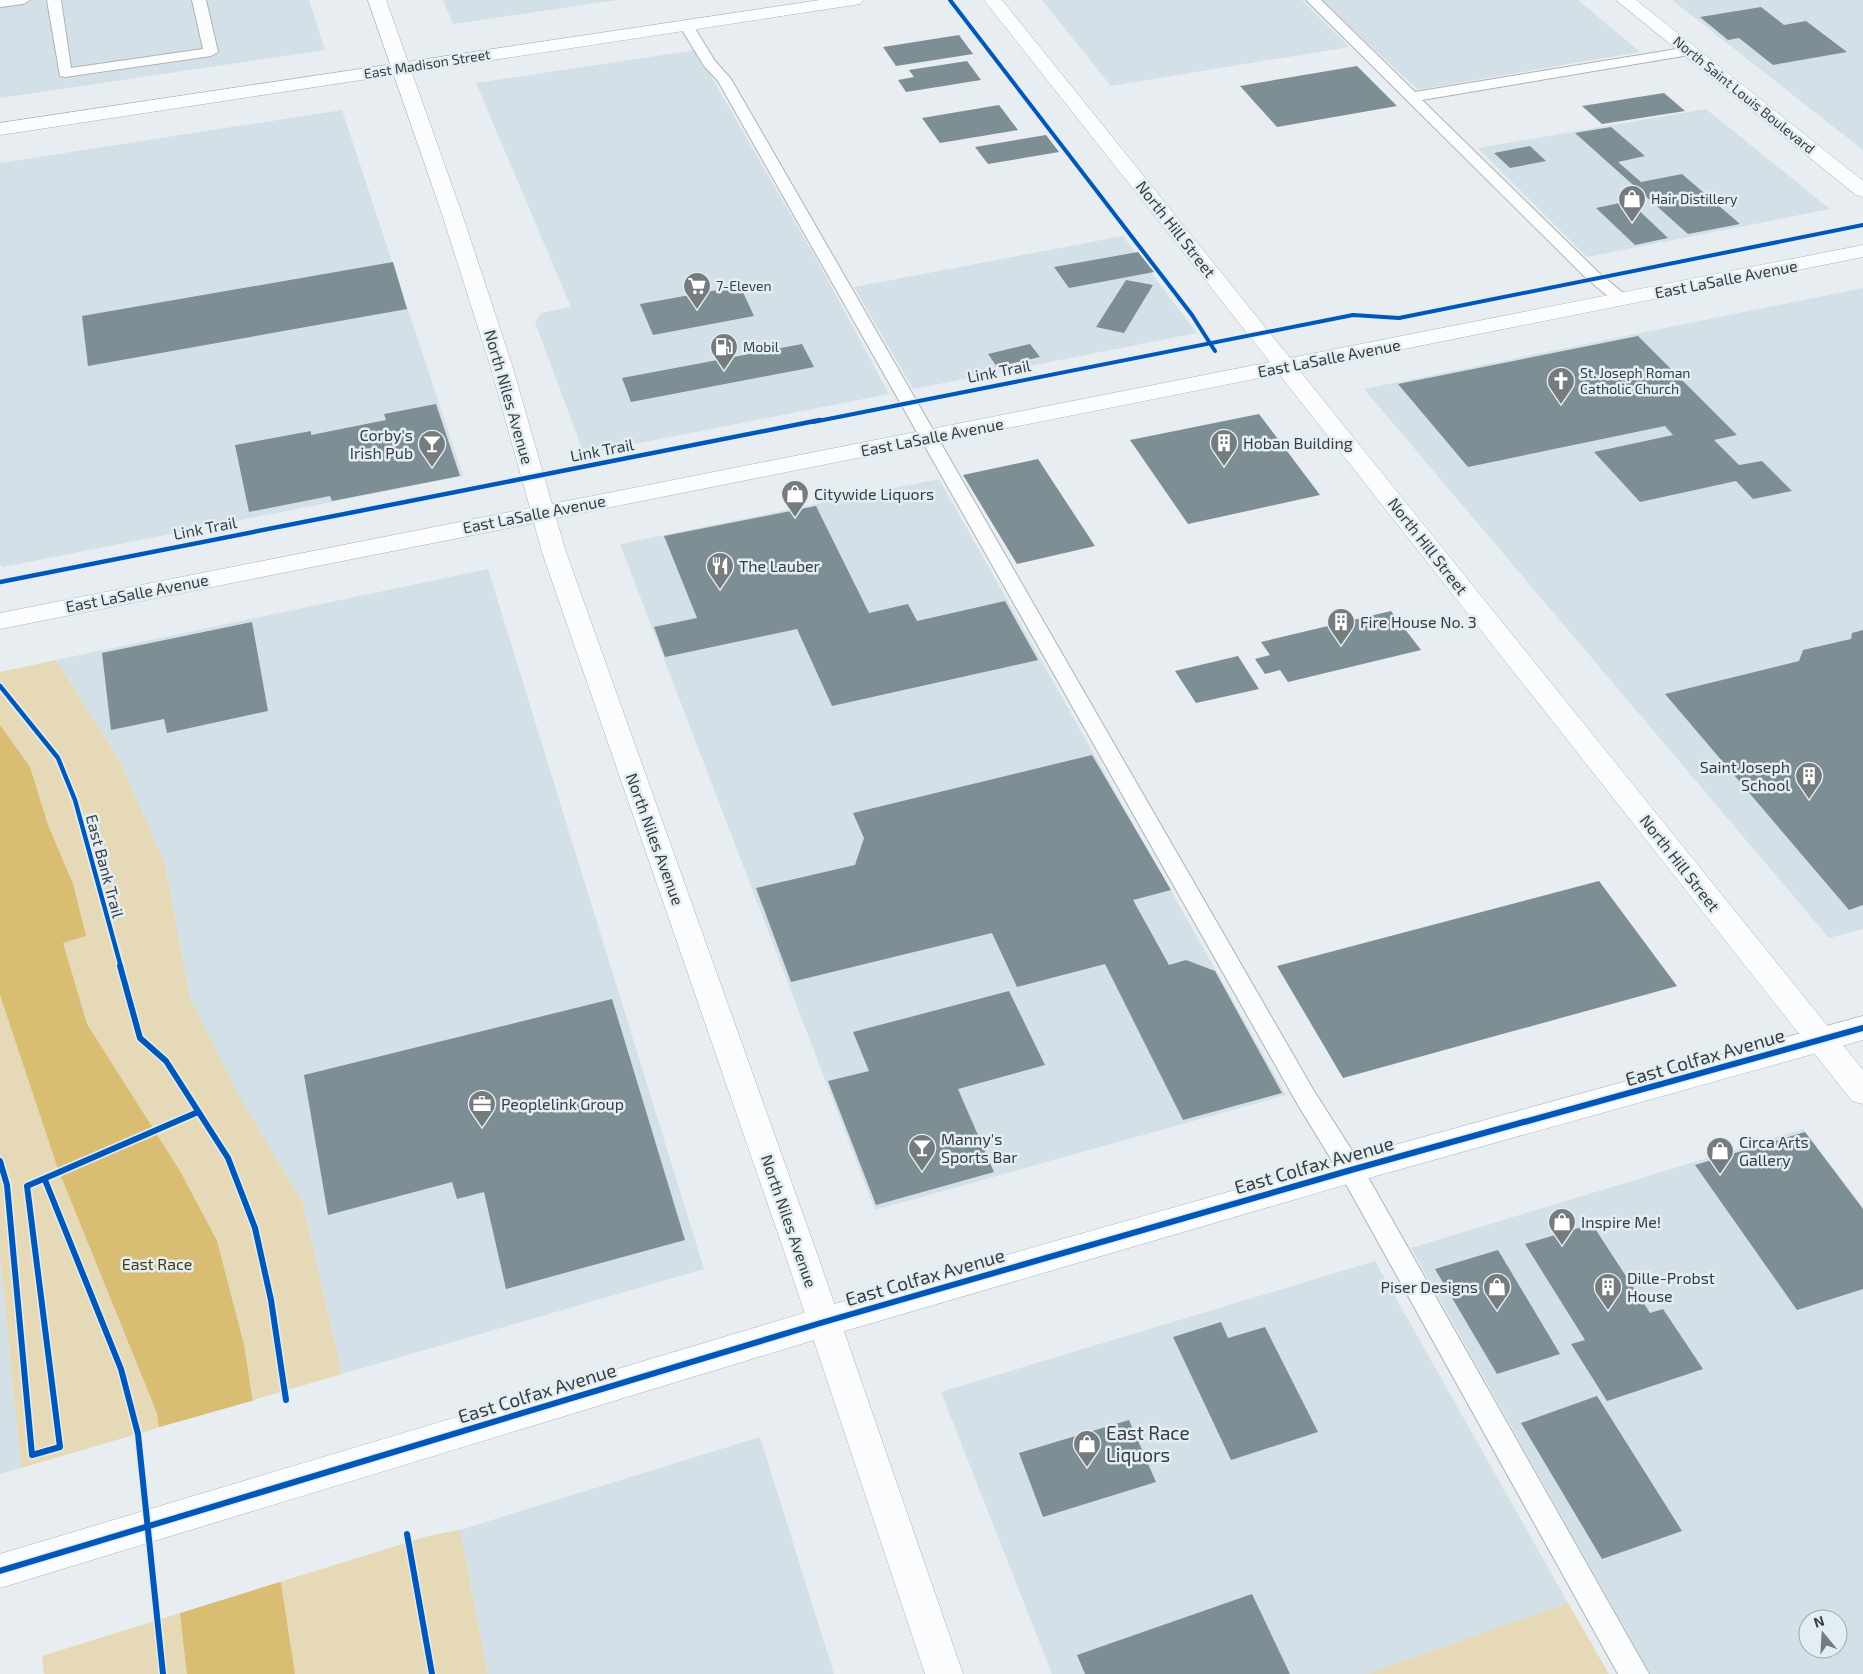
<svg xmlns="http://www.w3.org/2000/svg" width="1863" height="1674" font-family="'Exo 2',sans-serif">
<rect width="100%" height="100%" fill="#e7edf0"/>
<g fill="#d4e0e7" fill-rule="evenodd">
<path d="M 0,0 L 309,0 L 325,50 L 0,98 Z"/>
<path d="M 443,0 L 617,0 L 453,24 Z"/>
<path d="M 1042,0 L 1302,0 L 1349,47 L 1111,86 Z"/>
<path d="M 1321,0 L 1578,0 L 1640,52 L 1418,90 Z"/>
<path d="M 1672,0 L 1863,0 L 1863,150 Z"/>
<path d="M 696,50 L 818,262 L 889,394 L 584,454 L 535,322 L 541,313 L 571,307 L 476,83 Z"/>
<path d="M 1706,109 L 1830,209 L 1587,257 L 1478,148 Z"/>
<path d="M 342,110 L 463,476 L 3,567 L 0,564 L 0,163 Z"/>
<path d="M 1123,236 L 1197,333 L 913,389 L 854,287 Z"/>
<path d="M 1863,288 L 1863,929 L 1829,938 L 1364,389 Z"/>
<path d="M 939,479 L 1286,1095 L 875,1210 L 620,544 Z"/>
<path d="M 488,569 L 704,1269 L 342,1374 L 303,1203 L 241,1099 L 190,997 L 165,864 L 120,761 L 56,660 Z"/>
<path d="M 1803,1129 L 1863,1207 L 1863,1674 L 1650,1674 L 1411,1248 ZM 1808,1619 L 1838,1619 L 1838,1649 L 1808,1649 Z"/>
<path d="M 0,1257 L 21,1468 L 0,1474 Z"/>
<path d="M 1375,1261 L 1568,1603 L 1366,1674 L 1052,1674 L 941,1392 Z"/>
<path d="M 760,1437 L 834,1674 L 488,1674 L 460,1530 Z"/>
</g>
<g fill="#e6d9b7">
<path d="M 56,660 L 120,761 L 165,864 L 190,997 L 241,1099 L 303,1203 L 342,1374 L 21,1468 L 0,1257 L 0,672 Z"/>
<path d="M 460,1530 L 488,1674 L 44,1674 L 42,1656 L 428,1536 Z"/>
<path d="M 1568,1603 L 1609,1674 L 1366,1674 Z"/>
</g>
<path fill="#d8bd73" d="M 0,725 L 30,767 L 48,825 L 73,884 L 86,936 L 63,943 L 87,1024 L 180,1171 L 217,1241 L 244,1345 L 295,1674 L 187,1674 L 157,1413 L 58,1169 L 0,995 Z"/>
<path fill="#e7edf0" d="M 255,1400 L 283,1581 L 177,1614 L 156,1428 Z"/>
<g fill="#7e8e95">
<path d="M 1761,7 L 1784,25 L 1806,21 L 1847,52 L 1773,65 L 1739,38 L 1728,40 L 1700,17 Z"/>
<path d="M 959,35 L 973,54 L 896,66 L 883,47 Z"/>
<path d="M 967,61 L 981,80 L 906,92 L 898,80 L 914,77 L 909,70 Z"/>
<path d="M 1357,66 L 1397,106 L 1277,127 L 1240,86 Z"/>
<path d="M 1664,93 L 1685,111 L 1602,124 L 1582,106 Z"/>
<path d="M 999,105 L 1018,130 L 940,143 L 922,118 Z"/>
<path d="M 1611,127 L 1645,156 L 1618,162 L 1641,182 L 1682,174 L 1740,224 L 1688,234 L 1575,133 Z"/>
<path d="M 1046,135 L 1059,152 L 988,164 L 975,147 Z"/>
<path d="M 1530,146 L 1546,161 L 1510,168 L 1494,153 Z"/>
<path d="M 1629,201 L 1668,238 L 1635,245 L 1596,208 Z"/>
<path d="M 1138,252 L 1154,272 L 1069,288 L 1054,267 Z"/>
<path d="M 393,262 L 407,309 L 88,366 L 82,316 Z"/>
<path d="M 1126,280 L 1153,285 L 1124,333 L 1096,327 Z"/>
<path d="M 740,286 L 754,316 L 653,335 L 640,304 Z"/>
<path d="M 1638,336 L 1737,435 L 1714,440 L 1739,465 L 1762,461 L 1792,491 L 1753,499 L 1736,481 L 1640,502 L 1594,452 L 1673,435 L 1665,426 L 1468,467 L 1398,384 Z"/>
<path d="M 802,344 L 814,367 L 631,402 L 622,378 Z"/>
<path d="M 1030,344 L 1040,357 L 997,367 L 988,354 Z"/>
<path d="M 436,404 L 460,476 L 332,501 L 330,496 L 249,512 L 235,445 L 311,431 L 311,435 L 386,420 L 384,414 Z"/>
<path d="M 1259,414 L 1320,495 L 1188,524 L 1130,440 Z"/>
<path d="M 1038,459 L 1095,546 L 1017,564 L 963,475 Z"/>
<path d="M 816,506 L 869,613 L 908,604 L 917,621 L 1005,601 L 1038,660 L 832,706 L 797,629 L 665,657 L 654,627 L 697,618 L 664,536 Z"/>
<path d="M 1391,611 L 1421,650 L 1288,682 L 1280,670 L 1265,674 L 1255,659 L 1270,655 L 1261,642 Z"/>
<path d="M 252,622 L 268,711 L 167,733 L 164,719 L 111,730 L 102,653 Z"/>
<path d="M 1863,630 L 1863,905 L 1849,910 L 1665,694 L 1799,661 L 1803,650 L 1851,639 L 1852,633 Z"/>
<path d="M 1238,656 L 1259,689 L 1196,703 L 1175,671 Z"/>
<path d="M 1092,755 L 1171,890 L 1133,900 L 1169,965 L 1186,960 L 1215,971 L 1282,1093 L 1183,1120 L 1105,964 L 1017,987 L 992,933 L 791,982 L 756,888 L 855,865 L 864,838 L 853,813 Z"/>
<path d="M 1599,881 L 1677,986 L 1343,1078 L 1277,966 Z"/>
<path d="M 1009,991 L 1045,1065 L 958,1089 L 994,1172 L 876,1205 L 828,1081 L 869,1071 L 853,1032 Z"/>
<path d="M 612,999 L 685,1240 L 506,1289 L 484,1192 L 457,1199 L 452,1182 L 328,1215 L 304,1075 Z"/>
<path d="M 1805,1132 L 1863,1209 L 1863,1289 L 1797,1310 L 1695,1165 Z"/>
<path d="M 1592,1224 L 1650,1313 L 1663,1309 L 1703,1369 L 1607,1401 L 1571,1344 L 1585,1340 L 1525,1244 Z"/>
<path d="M 1498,1250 L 1560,1354 L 1497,1374 L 1435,1269 Z"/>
<path d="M 1221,1322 L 1228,1338 L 1265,1327 L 1318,1432 L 1231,1460 L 1173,1337 Z"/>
<path d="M 1597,1396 L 1682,1531 L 1602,1559 L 1521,1423 Z"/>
<path d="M 1129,1420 L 1156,1482 L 1043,1517 L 1019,1453 Z"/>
<path d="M 1252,1594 L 1290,1674 L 1085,1674 L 1077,1655 Z"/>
</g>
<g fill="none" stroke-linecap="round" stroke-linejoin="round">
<defs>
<g id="service">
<path d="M 0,0 L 30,0 L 23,4 L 0,7 Z"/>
<path d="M 47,0 L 61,0 L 71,68 L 203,49 L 192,0 L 206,0 L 218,52 L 211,56 L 65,77 L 60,76 Z"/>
<path d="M 1306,0 L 1321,0 L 1415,92 L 1689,47 L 1694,48 L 1696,51 L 1689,55 L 1422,100 L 1598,272 L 1628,297 L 1630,300 L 1628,303 L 1616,303 L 1586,278 Z"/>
<path d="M 686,21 L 691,22 L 715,61 L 731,79 L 1314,1091 L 1360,1163 L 1649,1674 L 1618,1674 L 1342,1177 L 1298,1105 L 718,81 L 704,66 L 679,25 Z"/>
</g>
<g id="minor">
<path d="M 820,0 L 863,0 L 860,4 L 854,5 L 0,135 L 0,123 Z"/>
<path d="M 1616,0 L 1636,0 L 1863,181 L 1863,197 L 1856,195 Z"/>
</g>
<path id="tertiary" d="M 368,0 L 386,0 L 462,214 L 512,365 L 552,504 L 1270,362 L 984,0 L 1002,0 L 1290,358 L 1863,245 L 1863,257 L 1299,370 L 1863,1070 L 1863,1104 L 1852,1101 L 1279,374 L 556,518 L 566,552 L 815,1248 L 963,1674 L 925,1674 L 783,1248 L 542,552 L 534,523 L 0,629 L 0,613 L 530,508 L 490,365 L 442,214 Z"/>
<path id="primary" d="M 1863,1016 L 1863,1040 L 1351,1183 L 824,1337 L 0,1588 L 0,1554 L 824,1307 L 1351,1157 Z"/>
</defs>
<use href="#service" stroke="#aeb3b5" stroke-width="2"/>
<use href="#minor" stroke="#aeb3b5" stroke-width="1"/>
<use href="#tertiary" stroke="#aeb3b5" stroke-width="1"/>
<use href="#primary" stroke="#aeb3b5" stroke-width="1"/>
<use href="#service" fill="#fbfcfd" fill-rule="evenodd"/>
<use href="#minor" fill="#fbfcfd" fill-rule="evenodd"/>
<use href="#tertiary" fill="#fbfcfd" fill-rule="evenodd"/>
<use href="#primary" fill="#fbfcfd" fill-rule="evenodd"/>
<defs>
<g id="cycleway-far2">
<path d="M 950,0 L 1192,315 L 1215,351"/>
<path d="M 813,422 L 1353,315 L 1399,318 L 1863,225"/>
</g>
<g id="cycleway-far1">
<path d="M 0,582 L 820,420"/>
<path d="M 0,686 L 58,758 L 75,800 L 121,967"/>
</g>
<g id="cycleway">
<path d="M 120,966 L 140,1038 L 166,1061 L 228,1158 L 255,1228 L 271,1300 L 286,1400"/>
<path d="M 0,1161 L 7,1185 L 32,1455 L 60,1447 L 27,1186 L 198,1112"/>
<path d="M 45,1180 L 121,1369 L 138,1434 L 163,1674"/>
<path d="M 407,1534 L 432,1674"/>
<path d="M 0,1571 L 824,1322 L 1351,1170 L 1863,1028"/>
</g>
</defs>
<use href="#cycleway-far2" stroke="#e3eef4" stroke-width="6"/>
<use href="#cycleway-far1" stroke="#e3eef4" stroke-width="8"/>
<use href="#cycleway" stroke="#e3eef4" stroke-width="9"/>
<use href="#cycleway-far2" stroke="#0057b8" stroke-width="4"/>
<use href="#cycleway-far1" stroke="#0057b8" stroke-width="4.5"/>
<use href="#cycleway" stroke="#0057b8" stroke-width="6"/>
</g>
<defs>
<symbol id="shop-pin" viewBox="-11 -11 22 30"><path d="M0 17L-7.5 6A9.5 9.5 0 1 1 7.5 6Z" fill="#767b7d" stroke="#e3eef4"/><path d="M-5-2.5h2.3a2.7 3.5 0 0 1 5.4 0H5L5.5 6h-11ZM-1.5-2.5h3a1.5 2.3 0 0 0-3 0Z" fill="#fff"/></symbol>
<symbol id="supermarket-pin" viewBox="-11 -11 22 30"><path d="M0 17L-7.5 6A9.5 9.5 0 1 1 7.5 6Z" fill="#767b7d" stroke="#e3eef4"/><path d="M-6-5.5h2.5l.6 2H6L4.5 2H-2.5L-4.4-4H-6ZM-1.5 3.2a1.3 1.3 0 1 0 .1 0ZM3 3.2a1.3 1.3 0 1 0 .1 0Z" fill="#fff"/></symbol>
<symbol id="fuel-pin" viewBox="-11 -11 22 30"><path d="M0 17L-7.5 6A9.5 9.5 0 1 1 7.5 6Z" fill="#767b7d" stroke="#e3eef4"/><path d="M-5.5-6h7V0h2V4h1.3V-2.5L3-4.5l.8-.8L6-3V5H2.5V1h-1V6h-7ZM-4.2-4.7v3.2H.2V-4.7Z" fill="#fff"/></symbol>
<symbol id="church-pin" viewBox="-11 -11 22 30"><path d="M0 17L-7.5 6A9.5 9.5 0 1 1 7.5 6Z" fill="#767b7d" stroke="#e3eef4"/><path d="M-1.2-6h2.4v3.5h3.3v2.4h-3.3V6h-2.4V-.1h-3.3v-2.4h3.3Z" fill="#fff"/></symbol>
<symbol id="building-pin" viewBox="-11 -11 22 30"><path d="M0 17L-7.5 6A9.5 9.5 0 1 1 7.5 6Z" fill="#767b7d" stroke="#e3eef4"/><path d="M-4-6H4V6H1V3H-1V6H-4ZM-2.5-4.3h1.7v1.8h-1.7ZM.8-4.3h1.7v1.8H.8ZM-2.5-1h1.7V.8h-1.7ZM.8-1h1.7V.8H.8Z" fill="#fff"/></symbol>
<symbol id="bar-pin" viewBox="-11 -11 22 30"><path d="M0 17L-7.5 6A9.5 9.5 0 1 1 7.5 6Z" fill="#767b7d" stroke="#e3eef4"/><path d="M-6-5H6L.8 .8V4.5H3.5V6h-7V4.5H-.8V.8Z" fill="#fff"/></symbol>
<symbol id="restaurant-pin" viewBox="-11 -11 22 30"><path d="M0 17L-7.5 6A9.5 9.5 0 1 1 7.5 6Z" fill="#767b7d" stroke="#e3eef4"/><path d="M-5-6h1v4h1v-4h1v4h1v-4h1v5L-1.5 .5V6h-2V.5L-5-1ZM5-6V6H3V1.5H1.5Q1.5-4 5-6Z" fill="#fff"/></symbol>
<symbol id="office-pin" viewBox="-11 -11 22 30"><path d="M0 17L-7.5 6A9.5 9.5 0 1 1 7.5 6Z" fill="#767b7d" stroke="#e3eef4"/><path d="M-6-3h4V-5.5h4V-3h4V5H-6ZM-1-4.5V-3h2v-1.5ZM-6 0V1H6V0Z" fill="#fff"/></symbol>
</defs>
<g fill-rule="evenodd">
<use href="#shop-pin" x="1616" y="183" width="32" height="43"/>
<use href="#supermarket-pin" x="681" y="270" width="32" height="43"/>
<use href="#fuel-pin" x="708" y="331" width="32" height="43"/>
<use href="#church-pin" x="1545" y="365" width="32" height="43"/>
<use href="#building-pin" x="1208" y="427" width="32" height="43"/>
<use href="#bar-pin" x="416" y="428" width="32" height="43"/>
<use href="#shop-pin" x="779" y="478" width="32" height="43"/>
<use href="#restaurant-pin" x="704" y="550" width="32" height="43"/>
<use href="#building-pin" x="1325" y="606" width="32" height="43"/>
<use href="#building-pin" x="1793" y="760" width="32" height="43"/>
<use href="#office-pin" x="466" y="1088" width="32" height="43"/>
<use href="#bar-pin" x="906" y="1132" width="32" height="43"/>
<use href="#shop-pin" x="1704" y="1135" width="32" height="43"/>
<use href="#shop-pin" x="1546" y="1206" width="32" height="43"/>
<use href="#shop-pin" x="1481" y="1271" width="32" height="43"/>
<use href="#building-pin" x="1592" y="1271" width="32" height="43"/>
<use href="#shop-pin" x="1071" y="1428" width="32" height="43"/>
</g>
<g text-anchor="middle" stroke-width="5" stroke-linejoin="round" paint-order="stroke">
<g font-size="14" fill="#393d3f" stroke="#e3eef4">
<text transform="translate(427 64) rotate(-9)" y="5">East Madison Street</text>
<text transform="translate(1744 95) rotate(39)" y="5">North Saint Louis Boulevard</text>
</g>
<g font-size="14" fill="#393d3f" stroke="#e3eef4" text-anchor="start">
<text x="1651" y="204">Hair Distillery</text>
<text x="716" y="291">7-Eleven</text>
<text x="743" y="352">Mobil</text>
<text x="1580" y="378">St. Joseph Roman<tspan x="1580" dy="16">Catholic Church</tspan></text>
</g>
<g font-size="16" fill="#393d3f" stroke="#e3eef4">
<text transform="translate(1176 229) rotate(52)" y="6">North Hill Street</text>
<text transform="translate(1726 279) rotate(-11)" y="6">East LaSalle Avenue</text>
<text transform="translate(1329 358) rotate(-11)" y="6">East LaSalle Avenue</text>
<text transform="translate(999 371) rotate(-11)" y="6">Link Trail</text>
<text transform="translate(509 397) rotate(74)" y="6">North Niles Avenue</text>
<text transform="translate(932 437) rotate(-11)" y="6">East LaSalle Avenue</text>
<text transform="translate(602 450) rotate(-11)" y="6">Link Trail</text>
<text transform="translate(534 514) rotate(-11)" y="6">East LaSalle Avenue</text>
<text transform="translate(205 528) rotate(-11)" y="6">Link Trail</text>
<text transform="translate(1428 546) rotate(52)" y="6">North Hill Street</text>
<text transform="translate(137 593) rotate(-11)" y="6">East LaSalle Avenue</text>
<text transform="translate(655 839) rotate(70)" y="6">North Niles Avenue</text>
<text transform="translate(1680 863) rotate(52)" y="6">North Hill Street</text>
<text transform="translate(105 866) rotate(75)" y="6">East Bank Trail</text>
<text transform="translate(789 1221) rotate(71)" y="6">North Niles Avenue</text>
</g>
<g font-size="16" fill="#393d3f" stroke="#e3eef4" text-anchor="start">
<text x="413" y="441" text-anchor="end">Corby's<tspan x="413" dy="18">Irish Pub</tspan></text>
<text x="1243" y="449">Hoban Building</text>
<text x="814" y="500">Citywide Liquors</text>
<text x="739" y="572">The Lauber</text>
<text x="1360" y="628">Fire House No. 3</text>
<text x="1790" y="773" text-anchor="end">Saint Joseph<tspan x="1790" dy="18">School</tspan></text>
<text x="501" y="1110">Peoplelink Group</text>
<text x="941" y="1145">Manny's<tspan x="941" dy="18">Sports Bar</tspan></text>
<text x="1739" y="1148">Circa Arts<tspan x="1739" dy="18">Gallery</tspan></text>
<text x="1581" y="1228">Inspire Me!</text>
<text x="1627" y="1284">Dille-Probst<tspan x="1627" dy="18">House</tspan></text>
<text x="1478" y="1293" text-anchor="end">Piser Designs</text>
</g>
<g font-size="16" fill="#4b3b0e" stroke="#e3eef4">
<text x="157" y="1270">East Race</text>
</g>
<g font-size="19" fill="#393d3f" stroke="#e3eef4">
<text transform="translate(1705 1057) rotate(-16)" y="7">East Colfax Avenue</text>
<text transform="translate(1314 1165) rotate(-16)" y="7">East Colfax Avenue</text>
<text transform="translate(925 1277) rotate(-16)" y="7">East Colfax Avenue</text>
<text transform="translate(537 1393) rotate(-17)" y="7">East Colfax Avenue</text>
</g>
<g font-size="19" fill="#393d3f" stroke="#e3eef4" text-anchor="start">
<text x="1106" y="1440">East Race<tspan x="1106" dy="22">Liquors</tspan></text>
</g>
</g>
<g transform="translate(1823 1634) rotate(342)"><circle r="24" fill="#e3eef4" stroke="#9fa7ac"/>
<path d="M0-4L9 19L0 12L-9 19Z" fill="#767b7d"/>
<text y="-8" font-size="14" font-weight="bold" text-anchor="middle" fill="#393d3f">N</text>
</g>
</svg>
